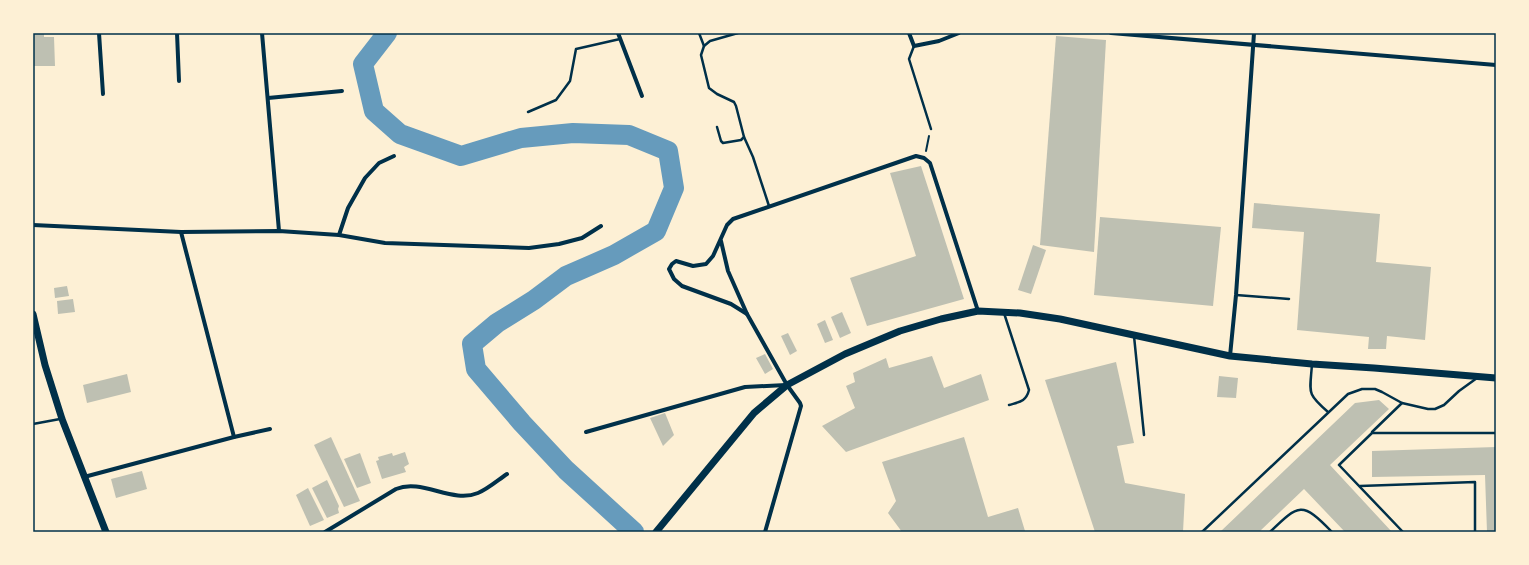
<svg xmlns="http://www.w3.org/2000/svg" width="1529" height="565" font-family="'Titillium Web',sans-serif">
<rect width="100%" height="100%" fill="#fdf0d5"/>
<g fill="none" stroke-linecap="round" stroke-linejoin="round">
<path stroke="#669bbc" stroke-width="20" d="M 387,33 L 363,64 L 374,111 L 400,134 L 461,156 L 521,138 L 573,133 L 629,135 L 668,151 L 674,188 L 656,231 L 614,255 L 566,276 L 534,300 L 497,323 L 472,344 L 476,369 L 522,423 L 566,470 L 634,532"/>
</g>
<g fill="#bec0b2">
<path d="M 33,33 L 44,33 L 44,37 L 54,37 L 55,66 L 33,66 Z"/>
<path d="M 1056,36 L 1106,40 L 1094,252 L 1040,245 Z"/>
<path d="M 921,166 L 964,299 L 867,326 L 850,278 L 916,256 L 890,173 Z"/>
<path d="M 1254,203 L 1380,214 L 1376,262 L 1431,267 L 1425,340 L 1387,336 L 1386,349 L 1368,349 L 1369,337 L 1297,330 L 1304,232 L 1252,228 Z"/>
<path d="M 1100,217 L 1221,227 L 1213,306 L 1094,295 Z"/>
<path d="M 1033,245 L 1046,250 L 1031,294 L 1018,290 Z"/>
<path d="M 67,286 L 69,296 L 55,298 L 54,288 Z"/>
<path d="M 73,299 L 75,312 L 58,314 L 57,301 Z"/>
<path d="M 842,312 L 851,333 L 840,338 L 831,317 Z"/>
<path d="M 825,320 L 833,340 L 825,343 L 817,324 Z"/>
<path d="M 788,333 L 797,351 L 790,355 L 781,336 Z"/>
<path d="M 765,354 L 773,369 L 765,374 L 756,358 Z"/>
<path d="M 932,356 L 944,388 L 981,374 L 989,400 L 846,452 L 822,426 L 855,408 L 846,386 L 855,382 L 853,373 L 886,358 L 889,368 Z"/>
<path d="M 1116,362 L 1134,443 L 1117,446 L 1125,483 L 1185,494 L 1183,532 L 1095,532 L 1045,380 Z"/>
<path d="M 127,374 L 131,392 L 87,403 L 83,385 Z"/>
<path d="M 1219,376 L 1238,378 L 1236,398 L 1217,397 Z"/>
<path d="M 1379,400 L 1389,409 L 1330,465 L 1392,532 L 1345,532 L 1304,489 L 1259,532 L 1220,532 L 1355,403 Z"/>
<path d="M 665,413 L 674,435 L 663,446 L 650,418 Z"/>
<path d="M 331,437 L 360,501 L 344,507 L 314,445 Z"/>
<path d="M 964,437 L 988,517 L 1018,508 L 1025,531 L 902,532 L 888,513 L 896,501 L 882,462 Z"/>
<path d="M 1496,447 L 1496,532 L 1487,532 L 1485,475 L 1372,477 L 1372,451 Z"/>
<path d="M 405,452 L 409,464 L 404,467 L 406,472 L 382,479 L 376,461 L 379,460 L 378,457 L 392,453 L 393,456 Z"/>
<path d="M 360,453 L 371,483 L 357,488 L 344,459 Z"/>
<path d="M 142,471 L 147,489 L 116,498 L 111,479 Z"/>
<path d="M 327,480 L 339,506 L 338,509 L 339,513 L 327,518 L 312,488 Z"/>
<path d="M 308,488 L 324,520 L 310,526 L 296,495 Z"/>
</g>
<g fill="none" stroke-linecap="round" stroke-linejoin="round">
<path stroke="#003049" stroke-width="2" d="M 926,151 L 929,136"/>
<g stroke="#003049" stroke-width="2.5">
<path d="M 699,33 L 704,46"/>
<path d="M 914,46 L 909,59 L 931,129"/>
<path d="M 528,112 L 556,100 L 570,81 L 576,49 L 620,39"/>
<path d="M 717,127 L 721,141 L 723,143 L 741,140 L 744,137 L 736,106 L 734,102 L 717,94 L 709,88 L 701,55 L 704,46 L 710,41 L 738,33"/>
<path d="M 744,137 L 753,157 L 769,206"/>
<path d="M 1236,295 L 1289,299"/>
<path d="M 1004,313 L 1029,390 C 1026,402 1019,402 1009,405"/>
<path d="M 1134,336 L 1144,435"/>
<path d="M 1312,364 C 1310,393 1306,393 1328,412"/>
<path d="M 33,424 L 60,419"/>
<path d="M 1372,432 L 1402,403"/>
<path d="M 1360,486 L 1475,482 L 1475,532"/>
<path d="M 1202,532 L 1348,394 L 1362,389 L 1375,389 L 1382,392 L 1402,403 L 1428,409 L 1435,409 L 1444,405 L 1459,391 L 1477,378"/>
<path d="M 1270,532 C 1299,504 1302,501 1332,532"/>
<path d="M 1403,532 L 1339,465 L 1372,433 L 1496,433"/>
</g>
<g stroke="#003049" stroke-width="4">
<path d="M 99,33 L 103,94"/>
<path d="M 177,33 L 179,81"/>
<path d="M 262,33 L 279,231"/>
<path d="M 618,33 L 642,96"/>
<path d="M 909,33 L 914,46 L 939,41 L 959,33"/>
<path d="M 1111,33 L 1496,65"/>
<path d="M 268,98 L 342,91"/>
<path d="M 33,225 L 181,232 L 279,231 L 339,235 L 385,243 L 529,248 L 559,244 L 582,238 L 601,226"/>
<path d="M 181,232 L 234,437"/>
<path d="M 339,235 L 348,208 L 365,178 L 379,163 L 394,156"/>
<path d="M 721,241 L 728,271 L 747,314 L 787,385 L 800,403 L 801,406 L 765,532"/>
<path d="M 747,314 L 731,304 L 682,286 L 674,279 L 669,269 L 672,264 L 676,261 L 693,266 L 706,264 L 713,256 L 727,225 L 733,219 L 916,156 L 924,158 L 930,163 L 978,311"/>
<path d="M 1230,356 L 1236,295 L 1254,33"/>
<path d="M 586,432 L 745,387 L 786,385"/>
<path d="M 84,477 L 234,437 L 270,429"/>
<path d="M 325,532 L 396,489 C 422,478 452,504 478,493 C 488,489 498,480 507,474"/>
</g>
<g stroke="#003049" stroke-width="7">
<path d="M 33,314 L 45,365 L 62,419 L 106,532"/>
<path d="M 656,532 L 754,413 L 787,385 L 845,354 L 900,331 L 941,319 L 978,311 L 1020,313 L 1060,319 L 1230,356 L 1312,364 L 1374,368 L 1496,378"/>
</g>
</g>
<rect width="1529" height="565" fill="none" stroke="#fdf0d5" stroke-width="68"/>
<rect x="34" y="34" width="1461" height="497" fill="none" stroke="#003049" stroke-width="1.5"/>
</svg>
